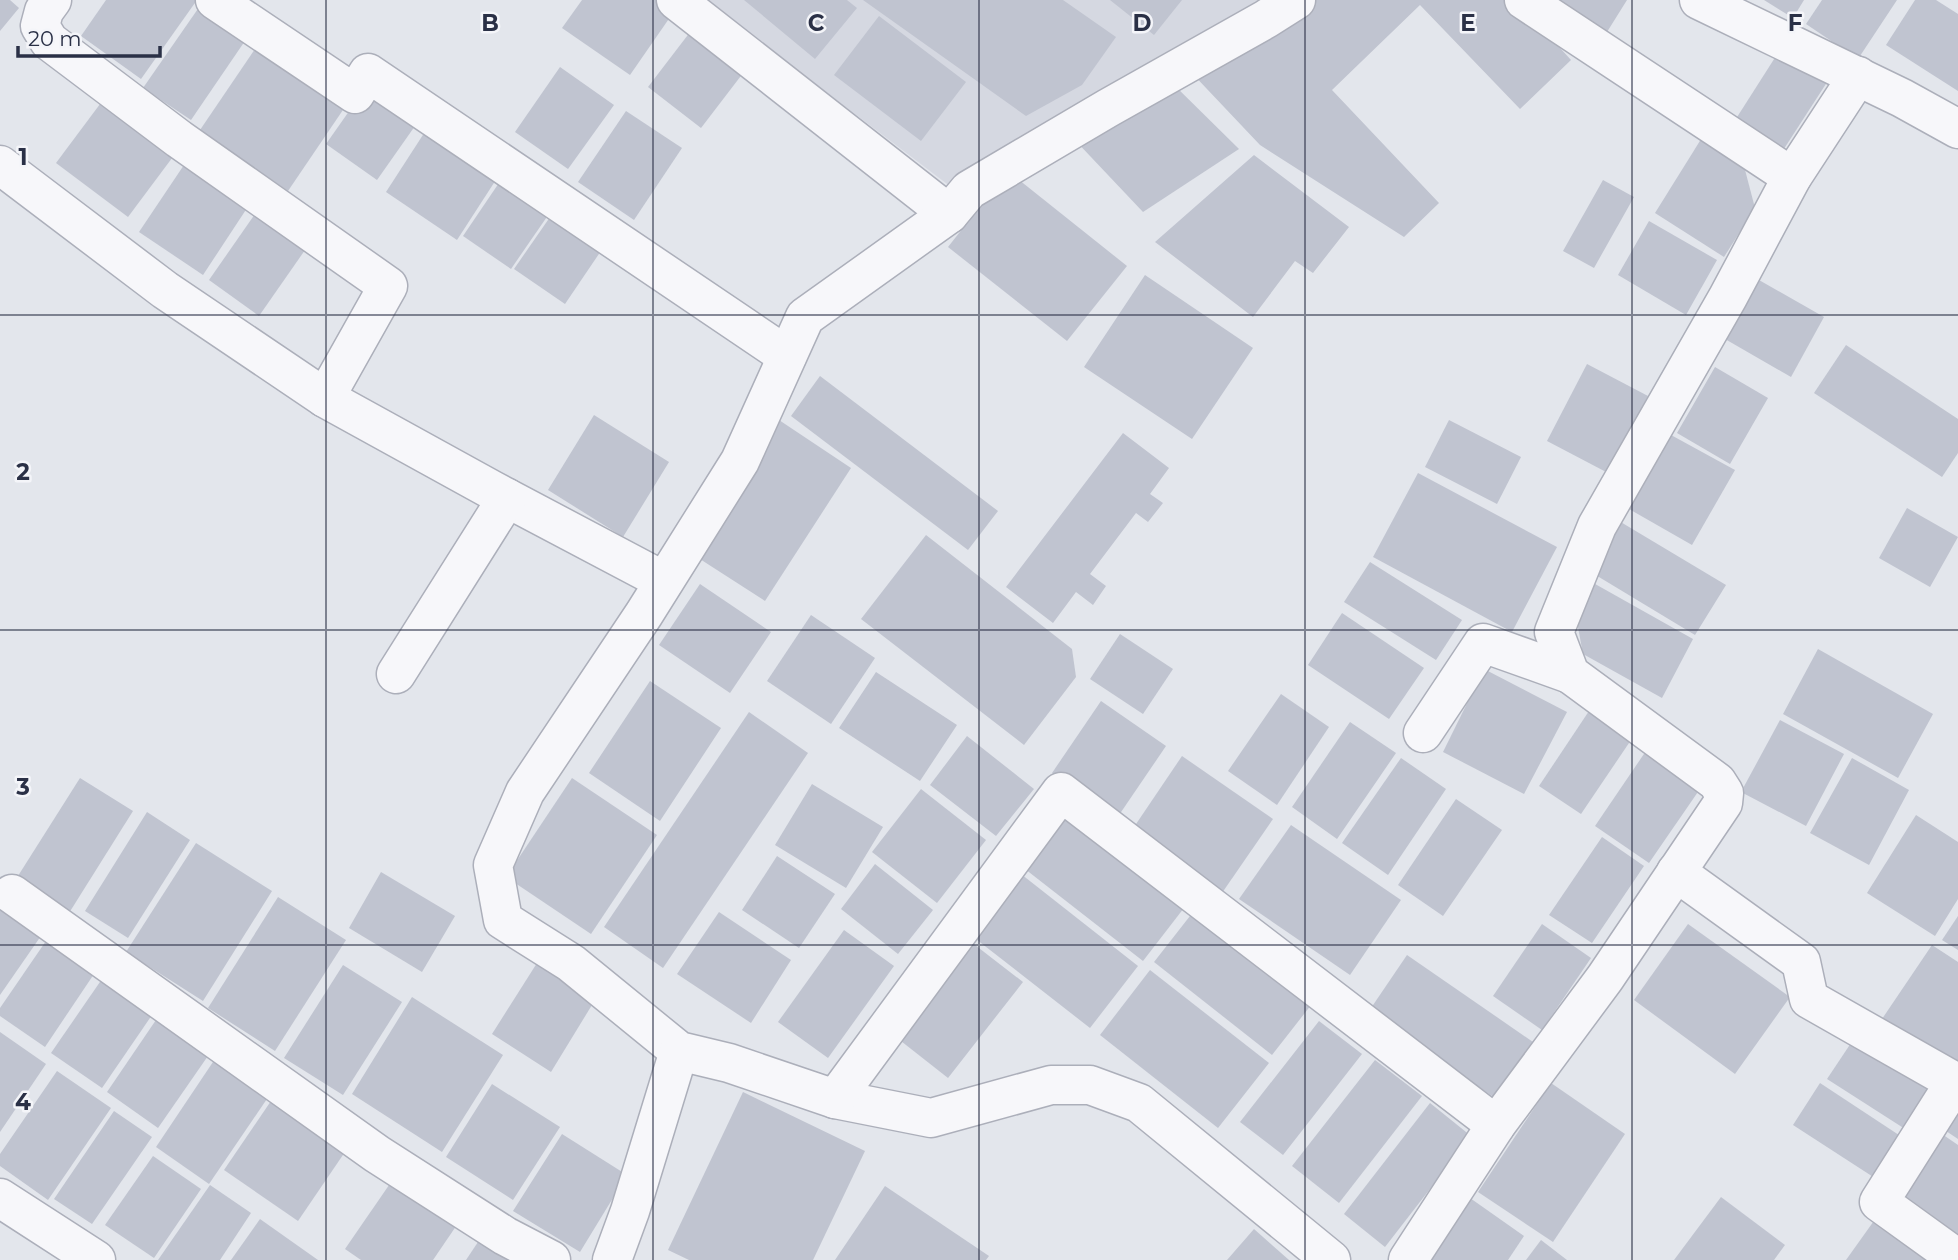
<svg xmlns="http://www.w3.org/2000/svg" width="1958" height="1260" font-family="Montserrat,sans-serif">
<rect width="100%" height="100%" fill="#e3e6ec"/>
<path fill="#d5d8e1" d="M 705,0 L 1258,0 L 1227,22 L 955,190 Z"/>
<g fill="#c0c4d0">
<path d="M 0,0 L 10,0 L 19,8 L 0,31 Z"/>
<path d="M 106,0 L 197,0 L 141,79 L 81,36 Z"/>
<path d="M 582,0 L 660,0 L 675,10 L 630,75 L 562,28 Z"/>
<path d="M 744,0 L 847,0 L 857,8 L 815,59 Z"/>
<path d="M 863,0 L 1063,0 L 1116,37 L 1082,85 L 1026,116 Z"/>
<path d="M 1110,0 L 1182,0 L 1154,35 Z"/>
<path d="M 1303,0 L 1507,0 L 1530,15 L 1571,60 L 1520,109 L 1420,5 L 1332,90 L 1439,203 L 1404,237 L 1260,145 L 1189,70 Z"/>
<path d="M 1540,0 L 1627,0 L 1602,40 Z"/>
<path d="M 1764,0 L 1804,0 L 1793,18 Z"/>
<path d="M 1822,0 L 1897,0 L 1858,59 L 1806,24 Z"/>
<path d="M 1915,0 L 1936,0 L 1958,14 L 1958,91 L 1886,45 Z"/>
<path d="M 202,3 L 249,35 L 191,120 L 143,88 Z"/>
<path d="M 879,16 L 966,82 L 921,141 L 834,75 Z"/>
<path d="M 697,23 L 750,64 L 701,128 L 648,87 Z"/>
<path d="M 1785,42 L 1833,73 L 1780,155 L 1732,125 Z"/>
<path d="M 259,43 L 347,104 L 288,191 L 200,130 Z"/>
<path d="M 560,67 L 614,105 L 568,169 L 515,132 Z"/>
<path d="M 371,80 L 422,116 L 377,180 L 326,144 Z"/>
<path d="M 1169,80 L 1239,149 L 1143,212 L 1073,138 Z"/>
<path d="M 109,92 L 181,146 L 128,217 L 56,163 Z"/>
<path d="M 626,111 L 682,148 L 634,220 L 578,182 Z"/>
<path d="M 430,124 L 501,172 L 457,240 L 386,192 Z"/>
<path d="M 1708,128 L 1739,147 L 1755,208 L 1724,257 L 1655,213 Z"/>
<path d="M 1254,155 L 1349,227 L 1313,273 L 1295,261 L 1253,317 L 1155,242 Z"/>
<path d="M 190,156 L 253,199 L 203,275 L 139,232 Z"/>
<path d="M 1008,171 L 1127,266 L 1067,341 L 948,247 Z"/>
<path d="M 505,174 L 553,208 L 511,269 L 463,236 Z"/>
<path d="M 1603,180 L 1634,197 L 1594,268 L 1563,251 Z"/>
<path d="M 262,204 L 312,240 L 259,316 L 209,280 Z"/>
<path d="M 557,207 L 607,242 L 565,304 L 514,269 Z"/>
<path d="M 1649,221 L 1717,260 L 1686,315 L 1618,275 Z"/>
<path d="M 1145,275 L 1253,348 L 1192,439 L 1084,367 Z"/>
<path d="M 1759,280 L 1824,317 L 1791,377 L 1725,339 Z"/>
<path d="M 1846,345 L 1958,419 L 1958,453 L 1942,477 L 1814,393 Z"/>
<path d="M 1587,364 L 1648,396 L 1608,473 L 1547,441 Z"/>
<path d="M 1715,367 L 1768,398 L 1730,464 L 1677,433 Z"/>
<path d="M 820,376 L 998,511 L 968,550 L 791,416 Z"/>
<path d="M 594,415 L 669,462 L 623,537 L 548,490 Z"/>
<path d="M 776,418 L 851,468 L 765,601 L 689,552 Z"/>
<path d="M 1449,420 L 1521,457 L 1497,504 L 1425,467 Z"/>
<path d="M 1123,433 L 1169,468 L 1150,494 L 1163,503 L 1148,522 L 1136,513 L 1090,574 L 1106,586 L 1093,605 L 1076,592 L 1053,623 L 1006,587 Z"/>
<path d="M 1671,435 L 1735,470 L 1692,545 L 1629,509 Z"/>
<path d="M 1418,473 L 1557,547 L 1512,632 L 1373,557 Z"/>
<path d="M 1907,508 L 1958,537 L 1930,587 L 1879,558 Z"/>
<path d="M 1619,521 L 1726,585 L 1695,635 L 1589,571 Z"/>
<path d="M 926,535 L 1072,649 L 1076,677 L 1024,745 L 861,619 Z"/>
<path d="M 1370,562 L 1462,620 L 1436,660 L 1344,602 Z"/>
<path d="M 1588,580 L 1693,639 L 1662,698 L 1583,654 L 1574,606 Z"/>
<path d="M 700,584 L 771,632 L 730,693 L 659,645 Z"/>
<path d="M 1342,613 L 1424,668 L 1389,719 L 1308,665 Z"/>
<path d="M 811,615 L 875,658 L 831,724 L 767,681 Z"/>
<path d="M 1120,634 L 1173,669 L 1143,714 L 1090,679 Z"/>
<path d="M 1818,649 L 1933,714 L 1898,778 L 1783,714 Z"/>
<path d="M 1484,669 L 1567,712 L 1524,794 L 1443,752 Z"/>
<path d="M 876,672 L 957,725 L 920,781 L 839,728 Z"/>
<path d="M 650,681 L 721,728 L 660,821 L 589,773 Z"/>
<path d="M 1281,694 L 1329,727 L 1277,805 L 1228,771 Z"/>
<path d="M 1101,701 L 1166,746 L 1117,818 L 1052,773 Z"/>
<path d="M 1589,711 L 1631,740 L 1581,814 L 1539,786 Z"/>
<path d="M 749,712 L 808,753 L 663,968 L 604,927 Z"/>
<path d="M 1780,720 L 1844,754 L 1806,826 L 1741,792 Z"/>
<path d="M 1350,722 L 1396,753 L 1337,839 L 1292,807 Z"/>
<path d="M 967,736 L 1034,789 L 996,836 L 930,785 Z"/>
<path d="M 1648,748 L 1702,786 L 1649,863 L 1595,826 Z"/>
<path d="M 1182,756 L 1273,819 L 1222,893 L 1132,830 Z"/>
<path d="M 1401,758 L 1446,789 L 1388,875 L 1342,843 Z"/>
<path d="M 1852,758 L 1909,790 L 1869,865 L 1810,833 Z"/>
<path d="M 80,778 L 133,811 L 64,921 L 11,887 Z"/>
<path d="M 572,778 L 657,835 L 591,934 L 506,877 Z"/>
<path d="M 812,784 L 883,827 L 846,888 L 775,845 Z"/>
<path d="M 921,789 L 986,840 L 937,903 L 872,852 Z"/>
<path d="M 1456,799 L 1502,830 L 1443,916 L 1398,885 Z"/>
<path d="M 147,812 L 190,840 L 128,938 L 85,911 Z"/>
<path d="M 1070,812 L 1187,904 L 1143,961 L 1025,869 Z"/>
<path d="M 1916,815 L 1958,842 L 1958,899 L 1935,936 L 1867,893 Z"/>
<path d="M 1291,825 L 1401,900 L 1350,975 L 1239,899 Z"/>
<path d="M 1602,837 L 1644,866 L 1592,943 L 1549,915 Z"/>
<path d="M 196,843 L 272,891 L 203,1001 L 126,952 Z"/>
<path d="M 777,856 L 835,894 L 799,948 L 742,910 Z"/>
<path d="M 875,864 L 933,910 L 898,954 L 841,909 Z"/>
<path d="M 381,872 L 455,916 L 422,972 L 349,928 Z"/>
<path d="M 1021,874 L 1138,966 L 1090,1028 L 972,936 Z"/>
<path d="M 278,897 L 346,940 L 275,1051 L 208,1008 Z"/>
<path d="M 0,904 L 43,933 L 0,995 Z"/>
<path d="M 1197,907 L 1315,1000 L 1272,1055 L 1154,962 Z"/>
<path d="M 719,912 L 791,960 L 751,1023 L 677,974 Z"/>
<path d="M 1958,916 L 1958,950 L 1942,940 Z"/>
<path d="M 1542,924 L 1591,958 L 1542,1030 L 1493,996 Z"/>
<path d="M 1688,924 L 1790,997 L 1735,1074 L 1634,1000 Z"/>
<path d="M 844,930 L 894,966 L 828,1058 L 778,1022 Z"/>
<path d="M 966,938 L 1023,982 L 948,1078 L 892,1034 Z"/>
<path d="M 46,941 L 94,974 L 45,1047 L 0,1016 L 0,1008 Z"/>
<path d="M 1932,945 L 1958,962 L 1958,1066 L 1882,1019 Z"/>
<path d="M 1407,955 L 1533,1042 L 1495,1098 L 1369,1011 Z"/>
<path d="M 537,963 L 595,1000 L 551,1072 L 492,1034 Z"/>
<path d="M 343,965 L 402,1002 L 343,1095 L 284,1058 Z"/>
<path d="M 1150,970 L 1269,1063 L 1218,1128 L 1100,1035 Z"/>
<path d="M 102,979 L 152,1015 L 102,1088 L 51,1053 Z"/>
<path d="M 412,997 L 503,1055 L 442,1152 L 352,1094 Z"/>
<path d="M 158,1017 L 210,1053 L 158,1128 L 107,1092 Z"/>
<path d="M 1319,1021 L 1362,1054 L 1283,1155 L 1240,1122 Z"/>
<path d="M 0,1032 L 46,1064 L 0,1132 Z"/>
<path d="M 1857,1034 L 1945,1091 L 1916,1136 L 1827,1079 Z"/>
<path d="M 217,1056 L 271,1093 L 209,1184 L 156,1147 Z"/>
<path d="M 1375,1060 L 1422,1096 L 1339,1203 L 1292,1166 Z"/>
<path d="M 57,1071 L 111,1108 L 48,1200 L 0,1166 L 0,1154 Z"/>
<path d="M 1551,1083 L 1625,1134 L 1553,1242 L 1478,1192 Z"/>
<path d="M 1820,1083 L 1908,1141 L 1881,1182 L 1793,1125 Z"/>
<path d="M 492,1084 L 560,1127 L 513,1200 L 446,1157 Z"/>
<path d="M 743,1092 L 865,1151 L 813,1260 L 689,1260 L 668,1250 Z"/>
<path d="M 273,1098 L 347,1149 L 298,1221 L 224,1170 Z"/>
<path d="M 1430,1103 L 1471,1136 L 1385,1247 L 1344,1214 Z"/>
<path d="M 1958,1107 L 1958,1139 L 1943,1129 Z"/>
<path d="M 114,1111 L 152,1137 L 92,1224 L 54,1199 Z"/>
<path d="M 1939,1132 L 1958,1145 L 1958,1245 L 1892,1200 Z"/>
<path d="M 562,1134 L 627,1175 L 580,1252 L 513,1211 Z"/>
<path d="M 153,1156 L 201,1189 L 154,1258 L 105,1225 Z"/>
<path d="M 398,1172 L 463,1216 L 433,1260 L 361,1260 L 345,1249 Z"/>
<path d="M 210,1185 L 251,1213 L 220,1260 L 158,1260 Z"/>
<path d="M 885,1186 L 989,1256 L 986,1260 L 835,1260 Z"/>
<path d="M 1721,1197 L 1785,1245 L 1774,1260 L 1674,1260 Z"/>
<path d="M 1470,1198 L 1524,1236 L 1508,1260 L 1428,1260 Z"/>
<path d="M 1881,1211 L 1948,1260 L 1846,1260 Z"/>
<path d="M 260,1219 L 318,1260 L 231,1260 Z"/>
<path d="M 1254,1229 L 1289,1260 L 1227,1260 Z"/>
<path d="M 486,1230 L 529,1260 L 466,1260 Z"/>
<path d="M 1541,1240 L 1567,1260 L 1526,1260 Z"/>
</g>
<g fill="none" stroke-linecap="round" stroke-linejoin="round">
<defs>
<g id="minor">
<path d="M 52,0 L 44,11 L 40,26 L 49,41 L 179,139 L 388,286 L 325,398"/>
<path d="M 215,0 L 355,94 L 368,73 L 787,356"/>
<path d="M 676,0 L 949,214"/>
<path d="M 1296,0 L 1266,19 L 1108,108 L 969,190 L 949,214 L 805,317 L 740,461 L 644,614 L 525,792 L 493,865 L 503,920 L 571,963 L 679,1051 L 729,1063 L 835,1099 L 931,1118 L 1051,1085 L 1090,1085 L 1139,1103 L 1331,1260"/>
<path d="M 1524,0 L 1792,177"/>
<path d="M 1699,0 L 1902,98 L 1958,129"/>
<path d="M 0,165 L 165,290 L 325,398 L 492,490 L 664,581"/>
<path d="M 396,674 L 507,498"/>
<path d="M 1423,733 L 1483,643 L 1570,674"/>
<path d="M 1676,872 L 1801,962 L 1809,999 L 1955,1082 L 1879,1202 L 1958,1259"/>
<path d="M 12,894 L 377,1154 L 505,1236 L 551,1260"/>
<path d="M 835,1099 L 1061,792 L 1496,1125"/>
<path d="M 0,1198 L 96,1260"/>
<path d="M 612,1260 L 630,1211 L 679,1051"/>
<path d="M 1408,1260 L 1496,1125 L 1605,978 L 1723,803 L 1724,793 L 1717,782 L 1570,674 L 1554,632 L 1597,526 L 1728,297 L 1792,177 L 1858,76"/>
</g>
</defs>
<use href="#minor" stroke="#acafba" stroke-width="41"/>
<use href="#minor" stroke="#f7f7fa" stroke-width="38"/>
</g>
<path fill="none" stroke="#2a3046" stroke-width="2" stroke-opacity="0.55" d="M 326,0 L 326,1260M 653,0 L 653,1260M 979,0 L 979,1260M 1305,0 L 1305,1260M 1632,0 L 1632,1260M 0,315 L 1958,315M 0,630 L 1958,630M 0,945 L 1958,945"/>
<g font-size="23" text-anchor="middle" font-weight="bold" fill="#2a3046" stroke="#f4f5f9" stroke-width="5" stroke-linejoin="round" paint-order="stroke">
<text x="490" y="31">B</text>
<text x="816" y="31">C</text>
<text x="1142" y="31">D</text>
<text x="1468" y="31">E</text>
<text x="1795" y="31">F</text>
<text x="23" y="165">1</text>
<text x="23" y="480">2</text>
<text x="23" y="795">3</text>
<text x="23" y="1110">4</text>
</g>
<path d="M18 46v10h142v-10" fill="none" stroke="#2a3046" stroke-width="3.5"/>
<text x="28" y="46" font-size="21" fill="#2a3046" stroke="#f4f5f9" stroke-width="5" paint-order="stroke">20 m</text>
</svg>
